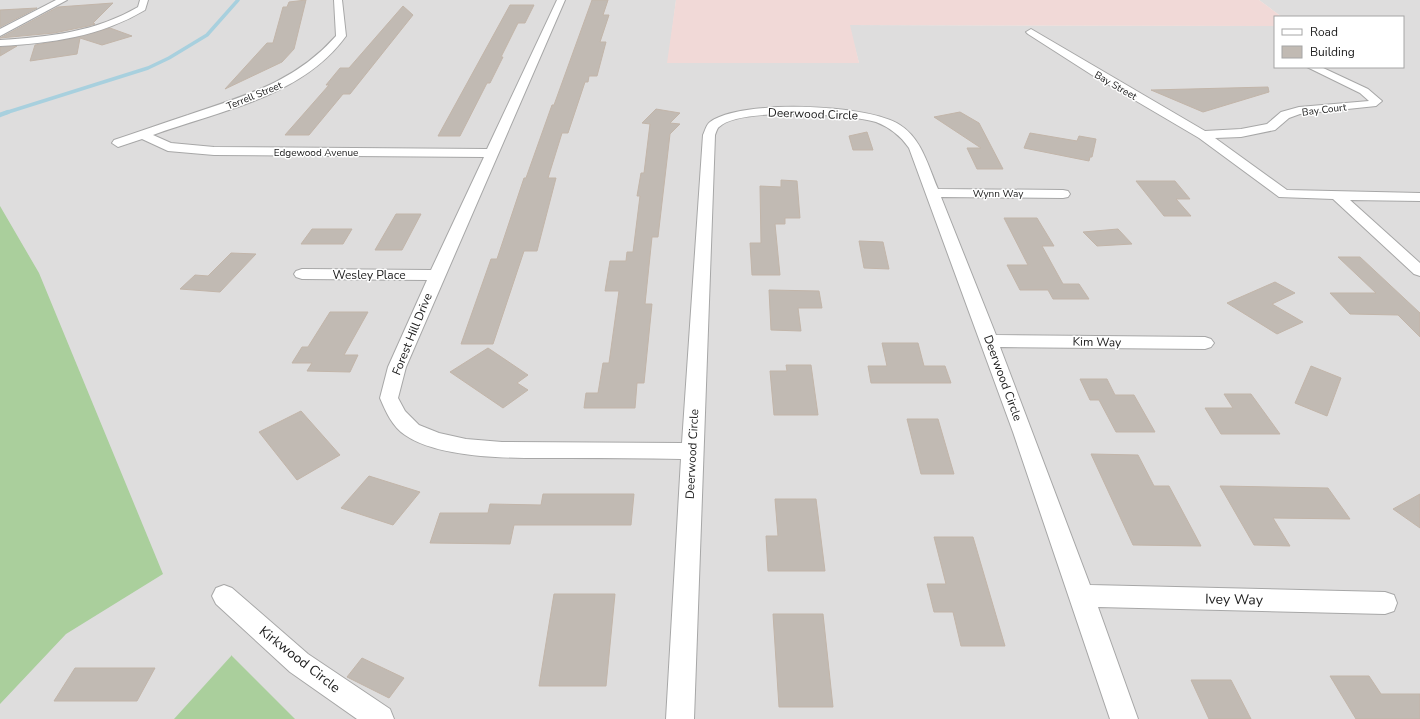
<svg xmlns="http://www.w3.org/2000/svg" width="1420" height="719" font-family="'Nunito Sans',sans-serif">
<rect width="100%" height="100%" fill="#f1eee7"/>
<path fill="#dedddd" d="M 0,0 L 676,0 L 668,63 L 859,63 L 849,25 L 1275,26 L 1275,67 L 1403,67 L 1403,17 L 1282,17 L 1259,0 L 1420,0 L 1420,719 L 0,719 Z"/>
<path fill="#f1d9d7" d="M 676,0 L 1259,0 L 1282,17 L 1275,17 L 1275,26 L 850,25 L 859,63 L 667,63 Z"/>
<g fill="#aacf9c">
<path d="M 0,206 L 39,273 L 163,574 L 66,634 L 0,704 Z"/>
<path d="M 232,655 L 232,656 L 295,719 L 174,719 Z"/>
</g>
<g fill="none" stroke-linecap="round" stroke-linejoin="round">
<path stroke="#a8d0de" stroke-width="3.5" d="M 5,113 L 148,68 L 169,58 L 207,35 L 238,0"/>
<path stroke="#a8d0de" stroke-width="4.5" d="M 0,115 L 8,112"/>
</g>
<g fill="#c1bab3" stroke="#c2b5a9">
<path d="M 306,0 L 294,49 L 282,62 L 225,89 L 267,43 L 273,43 L 283,7 L 287,7 L 289,2 Z"/>
<path d="M 592,0 L 608,0 L 603,15 L 609,15 L 600,42 L 606,42 L 597,76 L 589,76 L 588,82 L 585,82 L 568,133 L 562,133 L 548,178 L 556,178 L 537,251 L 524,251 L 493,344 L 461,344 L 491,259 L 497,259 L 524,178 L 526,178 L 552,105 L 554,105 Z"/>
<path d="M 113,3 L 93,23 L 95,24 L 88,26 L 54,33 L 0,38 L 58,7 Z"/>
<path d="M 510,5 L 534,5 L 525,23 L 518,23 L 501,57 L 503,57 L 490,83 L 487,83 L 460,136 L 438,136 Z"/>
<path d="M 403,6 L 413,15 L 350,94 L 343,94 L 309,135 L 285,135 L 329,85 L 326,85 L 340,68 L 349,68 Z"/>
<path d="M 37,8 L 0,27 L 0,10 Z"/>
<path d="M 110,28 L 132,36 L 102,45 L 80,38 L 77,54 L 30,61 L 35,45 L 75,38 Z"/>
<path d="M 17,46 L 0,56 L 0,47 Z"/>
<path d="M 1268,87 L 1269,92 L 1203,112 L 1151,90 Z"/>
<path d="M 656,109 L 680,113 L 670,123 L 680,124 L 670,134 L 658,237 L 652,237 L 645,304 L 652,304 L 644,383 L 637,383 L 635,408 L 584,408 L 586,393 L 598,393 L 603,363 L 609,363 L 619,291 L 605,291 L 610,261 L 626,261 L 627,252 L 633,252 L 640,196 L 637,196 L 641,173 L 644,173 L 650,124 L 642,123 Z"/>
<path d="M 960,112 L 979,123 L 1003,169 L 977,169 L 967,148 L 981,148 L 934,117 Z"/>
<path d="M 867,132 L 873,150 L 853,150 L 849,136 Z"/>
<path d="M 1030,133 L 1077,141 L 1079,136 L 1096,139 L 1092,157 L 1090,157 L 1089,161 L 1024,148 Z"/>
<path d="M 781,180 L 797,181 L 800,218 L 785,218 L 785,224 L 775,224 L 780,275 L 752,275 L 750,243 L 761,243 L 760,186 L 781,187 Z"/>
<path d="M 1136,181 L 1175,181 L 1190,199 L 1176,199 L 1191,216 L 1164,216 Z"/>
<path d="M 396,214 L 421,214 L 402,250 L 375,250 Z"/>
<path d="M 1004,218 L 1037,218 L 1054,246 L 1042,246 L 1063,284 L 1079,284 L 1089,299 L 1053,299 L 1048,290 L 1020,290 L 1007,265 L 1028,265 Z"/>
<path d="M 312,229 L 352,229 L 343,244 L 301,244 Z"/>
<path d="M 1118,229 L 1132,244 L 1097,246 L 1083,232 Z"/>
<path d="M 859,241 L 883,242 L 889,269 L 864,268 Z"/>
<path d="M 231,253 L 256,254 L 220,292 L 180,289 L 195,275 L 208,276 Z"/>
<path d="M 1338,257 L 1360,257 L 1420,313 L 1420,337 L 1398,315 L 1350,314 L 1330,293 L 1376,293 Z"/>
<path d="M 1275,282 L 1295,293 L 1272,304 L 1303,322 L 1277,334 L 1227,303 Z"/>
<path d="M 769,290 L 819,291 L 822,308 L 798,308 L 801,331 L 771,330 Z"/>
<path d="M 330,312 L 368,312 L 344,355 L 358,355 L 350,372 L 307,371 L 312,363 L 292,363 L 302,347 L 308,347 Z"/>
<path d="M 882,343 L 918,343 L 924,366 L 945,366 L 951,383 L 871,383 L 868,366 L 887,366 Z"/>
<path d="M 488,348 L 528,375 L 517,383 L 528,390 L 503,408 L 450,372 Z"/>
<path d="M 786,365 L 811,365 L 818,415 L 774,415 L 770,371 L 787,371 Z"/>
<path d="M 1311,366 L 1341,378 L 1327,416 L 1295,403 Z"/>
<path d="M 1080,379 L 1107,379 L 1115,395 L 1134,395 L 1155,432 L 1116,432 L 1099,400 L 1090,400 Z"/>
<path d="M 1224,394 L 1251,394 L 1280,434 L 1221,434 L 1205,408 L 1233,408 Z"/>
<path d="M 301,411 L 340,455 L 297,480 L 259,432 Z"/>
<path d="M 907,419 L 938,419 L 954,474 L 921,474 Z"/>
<path d="M 1091,454 L 1138,455 L 1154,486 L 1169,486 L 1201,546 L 1133,545 Z"/>
<path d="M 369,476 L 420,492 L 393,525 L 341,508 Z"/>
<path d="M 1220,486 L 1328,488 L 1350,519 L 1273,518 L 1290,546 L 1254,545 Z"/>
<path d="M 543,494 L 634,494 L 631,525 L 514,525 L 510,544 L 430,543 L 440,513 L 488,513 L 490,504 L 541,505 Z"/>
<path d="M 1420,494 L 1420,528 L 1393,509 Z"/>
<path d="M 775,499 L 816,499 L 825,571 L 768,571 L 766,536 L 778,536 Z"/>
<path d="M 934,537 L 973,537 L 1005,646 L 961,646 L 953,612 L 934,612 L 927,584 L 946,584 Z"/>
<path d="M 554,594 L 615,594 L 606,686 L 539,686 Z"/>
<path d="M 773,614 L 823,614 L 833,707 L 779,707 Z"/>
<path d="M 362,658 L 404,678 L 389,698 L 347,677 Z"/>
<path d="M 75,668 L 155,668 L 137,701 L 54,701 Z"/>
<path d="M 1330,676 L 1369,676 L 1381,694 L 1420,694 L 1420,719 L 1356,719 Z"/>
<path d="M 1191,680 L 1231,680 L 1251,719 L 1209,719 Z"/>
</g>
<g fill="none" stroke-linecap="round" stroke-linejoin="round">
<defs>
<g id="street">
<path d="M 56,0 L 67,0 L 0,36 L 0,29 Z"/>
<path d="M 140,0 L 148,0 L 145,10 C 100,37 51,43 0,46 L 0,40 C 49,37 95,32 138,7 Z"/>
<path d="M 334,0 L 342,0 L 346,36 C 302,97 219,111 153,135 L 171,143 L 214,147 L 487,149 L 557,0 L 565,0 L 406,367 L 398,398 L 405,411 L 419,425 L 439,433 L 466,439 L 502,442 L 682,443 L 703,135 C 705,131 706,125 710,122 C 741,99 868,104 900,125 C 922,139 928,166 938,189 L 1063,190 L 1068,191 L 1070,194 L 1068,197 L 1063,198 L 941,197 L 996,335 L 1205,337 L 1211,339 L 1214,343 L 1211,347 L 1205,349 L 1000,347 L 1090,585 L 1385,592 L 1394,595 L 1397,603 L 1394,611 L 1385,614 L 1098,607 L 1138,719 L 1110,719 L 1013,432 L 909,148 C 901,136 889,127 876,122 C 849,114 739,107 719,127 C 717,128 716,133 715,135 L 694,719 L 666,719 L 681,459 C 644,458 606,458 569,458 C 524,458 443,461 405,435 C 392,426 386,412 380,398 L 388,367 L 427,280 L 302,279 L 296,277 L 294,274 L 296,271 L 302,269 L 431,270 L 484,157 L 214,155 L 168,151 L 142,139 L 118,147 L 112,143 L 114,140 C 139,132 163,123 188,115 C 246,95 294,83 336,36 Z"/>
<path d="M 1031,29 L 1205,131 L 1241,129 L 1267,124 L 1281,112 L 1299,107 L 1369,101 L 1360,93 L 1307,67 L 1321,67 L 1368,89 L 1382,101 L 1376,106 L 1300,114 L 1289,118 L 1275,130 L 1241,137 L 1215,138 L 1287,190 L 1420,193 L 1420,201 L 1350,200 L 1420,263 L 1420,276 L 1414,274 L 1333,199 L 1279,197 L 1199,138 L 1092,75 L 1028,34 L 1026,32 Z"/>
<path d="M 224,585 L 232,588 L 308,654 L 390,709 L 394,719 L 357,719 L 290,672 L 216,604 L 212,596 L 216,588 Z"/>
</g>
</defs>
<use href="#street" stroke="#a7a7a7" stroke-width="2"/>
<use href="#street" fill="#fff" fill-rule="evenodd"/>
</g>
<g text-anchor="middle" stroke-width="3" stroke-linejoin="round" paint-order="stroke">
<g font-size="10" fill="#202020" stroke="#fff">
<text transform="translate(1116 85) rotate(30)" y="4">Bay Street</text>
<text transform="translate(254 95) rotate(-22)" y="4">Terrell Street</text>
<text transform="translate(1324 109) rotate(-7)" y="4">Bay Court</text>
<text x="316" y="156">Edgewood Avenue</text>
<text x="998" y="197">Wynn Way</text>
</g>
<g font-size="12" fill="#202020" stroke="#fff">
<text transform="translate(813 114) rotate(2)" y="4">Deerwood Circle</text>
<text x="369" y="279">Wesley Place</text>
<text transform="translate(412 334) rotate(-68)" y="4">Forest Hill Drive</text>
<text transform="translate(1097 342) rotate(1)" y="4">Kim Way</text>
<text transform="translate(1003 378) rotate(70)" y="4">Deerwood Circle</text>
<text transform="translate(692 454) rotate(-87)" y="4">Deerwood Circle</text>
</g>
<g font-size="14" fill="#202020" stroke="#fff">
<text transform="translate(1234 599) rotate(1)" y="5">Ivey Way</text>
<text transform="translate(300 659) rotate(38)" y="5">Kirkwood Circle</text>
</g>
</g>
<rect x="1274" y="16" width="130" height="52" fill="#ffffff" stroke="#a6a6a6"/>
<rect x="1282" y="29" width="20" height="6" fill="#ffffff" stroke="#a6a6a6"/>
<text x="1310" y="36" font-size="12" fill="#202020">Road</text>
<rect x="1282" y="46" width="20" height="12" fill="#c1bab3" stroke="#a6a6a6"/>
<text x="1310" y="56" font-size="12" fill="#202020">Building</text>
</svg>
